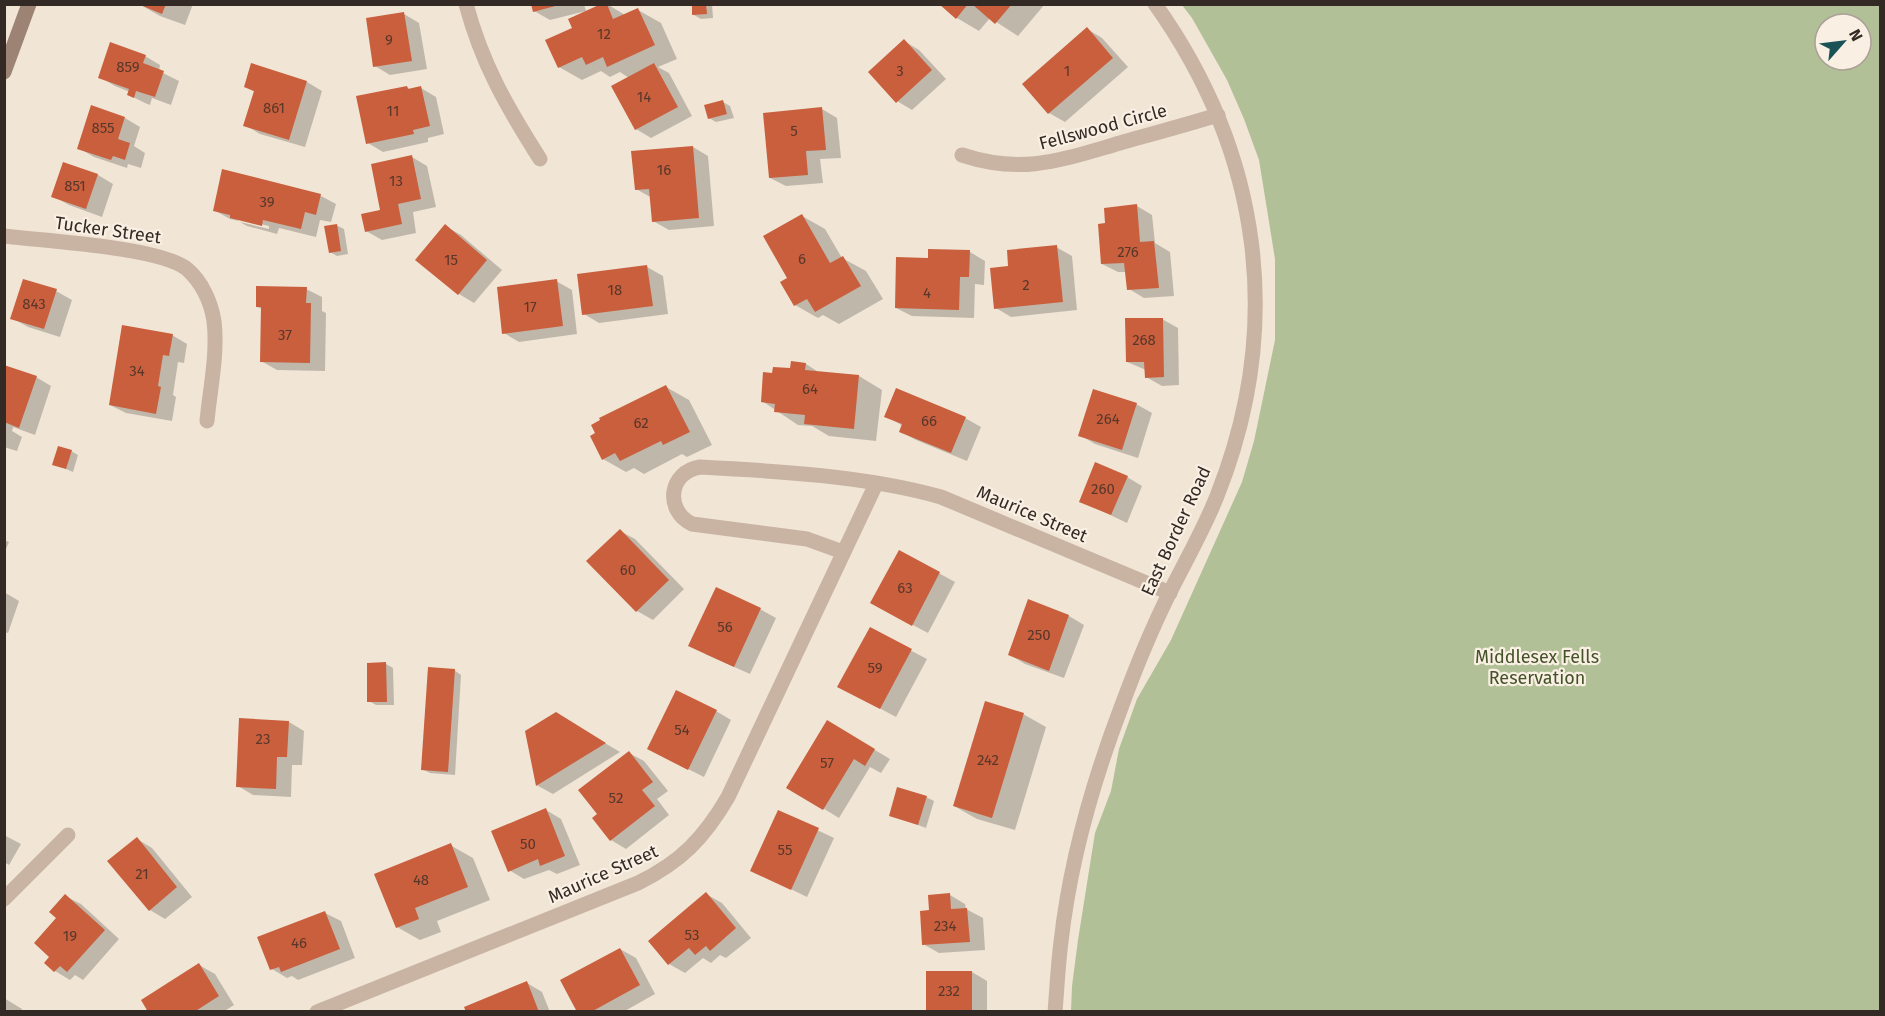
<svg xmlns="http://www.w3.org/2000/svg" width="1885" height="1016" font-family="'Fira Sans',sans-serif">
<rect width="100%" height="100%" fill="#f1e5d6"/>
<path fill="#b2c097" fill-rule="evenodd" d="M 1182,5 L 1880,5 L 1880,1011 L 1071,1011 L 1072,986 L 1078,940 L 1095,833 L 1111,791 L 1119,749 L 1137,699 L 1171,640 L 1242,482 L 1254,441 L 1275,340 L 1275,259 L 1259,160 L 1244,119 L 1227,80 L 1192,18 ZM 1825,24 L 1861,24 L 1861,60 L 1825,60 Z"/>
<g fill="#0003">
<path d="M 139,4 L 193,4 L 185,25 L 160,16 Z"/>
<path d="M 533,4 L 584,4 L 586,11 L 550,20 L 534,11 Z"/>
<path d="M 607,4 L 625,15 L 638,10 L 661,23 L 677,59 L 658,67 L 669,73 L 692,116 L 651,138 L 636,129 L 629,78 L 620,72 L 610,77 L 601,71 L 582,80 L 559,67 L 574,28 Z"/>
<path d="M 693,4 L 712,4 L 713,18 L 701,19 L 694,15 Z"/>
<path d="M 941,4 L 1045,4 L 1018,36 L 990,18 L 979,31 L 957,18 Z"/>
<path d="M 404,14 L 419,23 L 427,69 L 390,75 L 375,66 Z"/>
<path d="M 1087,29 L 1102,38 L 1128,67 L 1065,122 L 1049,113 Z"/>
<path d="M 904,41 L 919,50 L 946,79 L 912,110 L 897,101 Z"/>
<path d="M 145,56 L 160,65 L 159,71 L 179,81 L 171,105 L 152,98 L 150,105 L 145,103 L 129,95 L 130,92 L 115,86 L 100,77 Z"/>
<path d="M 307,82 L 322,91 L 305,147 L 260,134 L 245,125 L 255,92 L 245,87 Z"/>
<path d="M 407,87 L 411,90 L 421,88 L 436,97 L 444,134 L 428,138 L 428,142 L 383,152 L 368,143 Z"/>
<path d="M 723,102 L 730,106 L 734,118 L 716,122 L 709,118 Z"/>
<path d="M 822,109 L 837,118 L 841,158 L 820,159 L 823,183 L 786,186 L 770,178 Z"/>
<path d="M 125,118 L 140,127 L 134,146 L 145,153 L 141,168 L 128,164 L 127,168 L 94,157 L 79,148 Z"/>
<path d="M 693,147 L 708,156 L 714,226 L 669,230 L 653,221 L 652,198 L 636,189 Z"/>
<path d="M 412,157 L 427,166 L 436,207 L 413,212 L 416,233 L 382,240 L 366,231 L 382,211 Z"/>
<path d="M 64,164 L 98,175 L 113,184 L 102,217 L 69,205 L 53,196 Z"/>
<path d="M 224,171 L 321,196 L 336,204 L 331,222 L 320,220 L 316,237 L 279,228 L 277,234 L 247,226 L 240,222 L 269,229 L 269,226 L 235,218 L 239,221 L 230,219 L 214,210 Z"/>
<path d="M 1137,206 L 1152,215 L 1155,243 L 1170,252 L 1174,296 L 1144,298 L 1129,289 L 1127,272 L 1118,272 L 1102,264 L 1107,224 Z"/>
<path d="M 802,216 L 825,229 L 842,258 L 866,271 L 883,299 L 839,324 L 823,315 L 818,318 L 795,305 L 789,279 Z"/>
<path d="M 336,225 L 344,229 L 348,254 L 337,256 L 330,252 Z"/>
<path d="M 445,226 L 461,235 L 502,270 L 474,303 L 459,294 Z"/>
<path d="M 1056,247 L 1072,256 L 1077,310 L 1011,317 L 996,308 Z"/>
<path d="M 970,252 L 985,261 L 984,285 L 975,284 L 974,318 L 912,316 L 896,308 Z"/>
<path d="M 647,267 L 663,276 L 668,314 L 599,323 L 584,314 Z"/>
<path d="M 556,281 L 572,290 L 577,334 L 519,342 L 504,333 Z"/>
<path d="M 306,289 L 322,297 L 322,311 L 326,313 L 325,371 L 277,370 L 261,361 L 262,309 L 257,307 Z"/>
<path d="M 56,291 L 72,300 L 60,337 L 28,327 L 12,318 Z"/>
<path d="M 1162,319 L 1178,328 L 1179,385 L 1162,386 L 1146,377 L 1146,370 L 1127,362 Z"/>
<path d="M 172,335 L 187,344 L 184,363 L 178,362 L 173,395 L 176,397 L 172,421 L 126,413 L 110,405 Z"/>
<path d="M 806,364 L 820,373 L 859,376 L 882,390 L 876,441 L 829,436 L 812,426 L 798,425 L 762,401 L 773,375 Z"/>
<path d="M 4,367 L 36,377 L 51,386 L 35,435 L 13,427 L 12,431 L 22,437 L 17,451 L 4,447 Z"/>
<path d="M 666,387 L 689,400 L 712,445 L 687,457 L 682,454 L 644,474 L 634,468 L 626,472 L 603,459 Z"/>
<path d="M 897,390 L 965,418 L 981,427 L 967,461 L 916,440 L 900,431 L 903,426 L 886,416 Z"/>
<path d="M 1136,404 L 1152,413 L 1138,458 L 1095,444 L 1080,435 Z"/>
<path d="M 71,451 L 78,455 L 73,472 L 54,464 Z"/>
<path d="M 1127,477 L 1142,486 L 1127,523 L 1081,501 Z"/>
<path d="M 620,531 L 635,539 L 684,589 L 653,620 L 637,611 L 588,561 Z"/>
<path d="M 4,540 L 9,542 L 4,554 Z"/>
<path d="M 900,552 L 955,582 L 928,633 L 888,612 Z"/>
<path d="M 4,592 L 19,601 L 8,633 L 4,632 Z"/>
<path d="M 1029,601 L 1069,616 L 1084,625 L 1064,678 L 1025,664 L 1010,655 Z"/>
<path d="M 760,609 L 776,618 L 750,674 L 705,654 Z"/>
<path d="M 870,629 L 927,659 L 896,717 L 855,695 Z"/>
<path d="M 386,664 L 393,668 L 394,705 L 376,705 L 369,701 Z"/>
<path d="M 454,670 L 461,675 L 455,775 L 430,773 L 422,769 Z"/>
<path d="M 716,711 L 731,720 L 704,777 L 664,757 Z"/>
<path d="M 556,714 L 620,752 L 553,794 L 538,786 L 527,732 Z"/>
<path d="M 1023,714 L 1046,727 L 1015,830 L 977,819 L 954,806 Z"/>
<path d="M 289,722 L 304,731 L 302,765 L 292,765 L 291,797 L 253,795 L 238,786 Z"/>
<path d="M 843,731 L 890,759 L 881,773 L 870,767 L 839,818 L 788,787 Z"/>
<path d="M 629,753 L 644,761 L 668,791 L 657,799 L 669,815 L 626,849 L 611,840 L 599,814 Z"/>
<path d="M 926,797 L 934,801 L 926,828 L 891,815 Z"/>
<path d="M 546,810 L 561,819 L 580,865 L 557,874 L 549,870 L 524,879 L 509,870 Z"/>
<path d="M 779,812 L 834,838 L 807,897 L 752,870 Z"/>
<path d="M 4,835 L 21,844 L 9,865 L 4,862 Z"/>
<path d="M 137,839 L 152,848 L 192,897 L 165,919 L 150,910 Z"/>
<path d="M 450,845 L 473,858 L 490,900 L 437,921 L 441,932 L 420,940 L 397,927 Z"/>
<path d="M 706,894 L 722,903 L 751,938 L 726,958 L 720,955 L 711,963 L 703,958 L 685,973 L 669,964 Z"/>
<path d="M 950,895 L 965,904 L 966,909 L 983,918 L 985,950 L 939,953 L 923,944 L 931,912 Z"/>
<path d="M 65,896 L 81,904 L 119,939 L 83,980 L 75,975 L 70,980 L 55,971 L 51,957 L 58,918 Z"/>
<path d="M 325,913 L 341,921 L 355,958 L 298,980 L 292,976 L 287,978 L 272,969 Z"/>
<path d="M 620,949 L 636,958 L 655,994 L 623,1012 L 578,1012 Z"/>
<path d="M 199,965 L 215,974 L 234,1005 L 223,1012 L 150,1012 Z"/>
<path d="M 972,972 L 987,981 L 987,1012 L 927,1012 Z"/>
<path d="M 527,983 L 542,992 L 550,1012 L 468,1012 Z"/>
<path d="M 4,998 L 22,1009 L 21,1012 L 4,1012 Z"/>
</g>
<g fill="#c95f3d">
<path d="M 138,4 L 166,4 L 162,14 Z"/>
<path d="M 531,4 L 559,4 L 559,5 L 533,12 Z"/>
<path d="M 601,4 L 607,4 L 613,19 L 638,8 L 655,45 L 607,67 L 603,57 L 586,65 L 582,57 L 558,68 L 545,40 L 572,28 L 568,19 Z"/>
<path d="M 692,4 L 706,4 L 707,14 L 692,15 Z"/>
<path d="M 939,4 L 968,4 L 956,19 Z"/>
<path d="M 972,4 L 1012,4 L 995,24 Z"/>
<path d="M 404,12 L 412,61 L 373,67 L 366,18 Z"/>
<path d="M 1087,27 L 1113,58 L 1048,114 L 1022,84 Z"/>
<path d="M 904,39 L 932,70 L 896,103 L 868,72 Z"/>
<path d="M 110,42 L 146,55 L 143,63 L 164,71 L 155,97 L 136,91 L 134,98 L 127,95 L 129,89 L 98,78 Z"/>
<path d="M 251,63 L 307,81 L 289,140 L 243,126 L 254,91 L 244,87 Z"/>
<path d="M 654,63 L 678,107 L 635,130 L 611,86 Z"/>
<path d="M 407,86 L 408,89 L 421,86 L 430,126 L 413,130 L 414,134 L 366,144 L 356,96 Z"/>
<path d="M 723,100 L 727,114 L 708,119 L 704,105 Z"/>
<path d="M 91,105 L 125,117 L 118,139 L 130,143 L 125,160 L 113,156 L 111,160 L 77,149 Z"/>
<path d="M 822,107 L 826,150 L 806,151 L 808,175 L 769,178 L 763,113 Z"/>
<path d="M 693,146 L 699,218 L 652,222 L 649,189 L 635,190 L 631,151 Z"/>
<path d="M 412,155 L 421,199 L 398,204 L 402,224 L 365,232 L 361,214 L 380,210 L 371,164 Z"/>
<path d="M 63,162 L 98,174 L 86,209 L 51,197 Z"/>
<path d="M 222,169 L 321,194 L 316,215 L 305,212 L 301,229 L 263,220 L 262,226 L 230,218 L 230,215 L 213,211 Z"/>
<path d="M 1137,204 L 1140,242 L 1154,241 L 1159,288 L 1127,290 L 1124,263 L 1101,264 L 1098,224 L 1105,223 L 1104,208 Z"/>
<path d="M 802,214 L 830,263 L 843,256 L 861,286 L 815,312 L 807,299 L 794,306 L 780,282 L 787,278 L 763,236 Z"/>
<path d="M 337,224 L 341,251 L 329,253 L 324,226 Z"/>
<path d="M 445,224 L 487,260 L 458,295 L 415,260 Z"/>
<path d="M 1057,245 L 1063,302 L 994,309 L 990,268 L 1008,266 L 1007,250 Z"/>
<path d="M 928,249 L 970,250 L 969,277 L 960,277 L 959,310 L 895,308 L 896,257 L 928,258 Z"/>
<path d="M 647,265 L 653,306 L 582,315 L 577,274 Z"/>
<path d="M 23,279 L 57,289 L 44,329 L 10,319 Z"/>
<path d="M 557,279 L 563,326 L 502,334 L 497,287 Z"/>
<path d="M 256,286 L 307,287 L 306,303 L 311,303 L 310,363 L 260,362 L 261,307 L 256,307 Z"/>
<path d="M 1125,318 L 1163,318 L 1164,377 L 1145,378 L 1144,362 L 1126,362 Z"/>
<path d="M 122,325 L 173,334 L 169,356 L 163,355 L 158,386 L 161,387 L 156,414 L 109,405 Z"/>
<path d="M 791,361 L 806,363 L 805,370 L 859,375 L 854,429 L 804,424 L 805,415 L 774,412 L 775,404 L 761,402 L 763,372 L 772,373 L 773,367 L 790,368 Z"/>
<path d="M 4,365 L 37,376 L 19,428 L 4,422 Z"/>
<path d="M 666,385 L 690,432 L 663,445 L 661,441 L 620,461 L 615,453 L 602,460 L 590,436 L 595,433 L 591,425 L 600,420 L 599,418 Z"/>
<path d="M 896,388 L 966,417 L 951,453 L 899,432 L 902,424 L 884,417 Z"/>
<path d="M 1093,389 L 1137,403 L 1122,450 L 1078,436 Z"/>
<path d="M 58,446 L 72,450 L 66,469 L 52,465 Z"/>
<path d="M 1095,462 L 1128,476 L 1111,515 L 1079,502 Z"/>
<path d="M 620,529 L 669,580 L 636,612 L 586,561 Z"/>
<path d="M 899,550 L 940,572 L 912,626 L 870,603 Z"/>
<path d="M 716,587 L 761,608 L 734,667 L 688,646 Z"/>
<path d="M 1028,599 L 1069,615 L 1049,671 L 1008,655 Z"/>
<path d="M 870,627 L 912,649 L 880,709 L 837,687 Z"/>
<path d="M 386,662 L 387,702 L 367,702 L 367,663 Z"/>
<path d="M 428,667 L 455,669 L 448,772 L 421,770 Z"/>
<path d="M 676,690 L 717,710 L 688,770 L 647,749 Z"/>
<path d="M 985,701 L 1024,713 L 992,818 L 953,806 Z"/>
<path d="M 556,712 L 606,743 L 536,786 L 525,731 Z"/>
<path d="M 239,718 L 289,721 L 287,757 L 277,757 L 276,789 L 236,787 Z"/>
<path d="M 827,720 L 875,749 L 865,766 L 854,759 L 823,810 L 786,788 Z"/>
<path d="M 629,751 L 653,782 L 642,790 L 655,806 L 610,841 L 592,818 L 597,814 L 578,790 Z"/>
<path d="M 897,787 L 927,796 L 918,825 L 889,816 Z"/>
<path d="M 546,808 L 565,856 L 540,866 L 538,859 L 508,872 L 491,831 Z"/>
<path d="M 778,810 L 819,828 L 791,890 L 750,871 Z"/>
<path d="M 137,837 L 177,887 L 149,911 L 107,861 Z"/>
<path d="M 451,843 L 468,887 L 415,908 L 419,919 L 396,928 L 374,874 Z"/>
<path d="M 706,892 L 736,928 L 710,951 L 706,946 L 695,955 L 689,948 L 668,965 L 648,941 Z"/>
<path d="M 950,893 L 951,909 L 967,908 L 970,942 L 922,945 L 920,911 L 929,910 L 928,895 Z"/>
<path d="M 65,894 L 105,930 L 67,972 L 60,966 L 54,972 L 44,963 L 49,957 L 34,943 L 56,918 L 49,912 Z"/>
<path d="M 325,911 L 340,949 L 281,972 L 279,967 L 270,970 L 257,937 Z"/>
<path d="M 620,948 L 640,985 L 591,1012 L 577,1012 L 560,980 Z"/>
<path d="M 199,963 L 219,996 L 194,1012 L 148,1012 L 141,1000 Z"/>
<rect x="926" y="971" width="46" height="41"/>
<path d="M 527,981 L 539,1012 L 466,1012 L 464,1007 Z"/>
</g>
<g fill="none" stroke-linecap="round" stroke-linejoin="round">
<g stroke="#c9b4a3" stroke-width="15">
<path d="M 466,4 C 482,64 507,107 540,159"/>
<path d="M 962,155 C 1023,175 1061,160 1120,143 C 1152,134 1185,125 1218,115"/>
<path d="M 4,236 C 44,241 160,247 187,269 C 202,282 211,302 214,321 C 218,353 210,389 207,421"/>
<path d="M 843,552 L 807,539 L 692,524 C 664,510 669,472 700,467 C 777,471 867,476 941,497 L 1170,593"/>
<path d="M 4,899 L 68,835"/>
<path d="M 317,1012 L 638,883 C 681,862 704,838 728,797 L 876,484"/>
<path d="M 1055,1012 C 1057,988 1058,965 1061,942 C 1070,861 1093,781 1122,705 C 1136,667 1152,628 1170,592 C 1186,560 1204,529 1217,496 C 1285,325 1261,153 1155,4"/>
</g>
<path stroke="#9c8374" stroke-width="15" d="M 4,72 L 29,4"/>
</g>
<g text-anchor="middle" stroke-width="4.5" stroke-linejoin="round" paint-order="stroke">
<g font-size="15" fill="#59372b">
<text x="604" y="39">12</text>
<text x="389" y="45">9</text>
<text x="128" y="72">859</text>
<text x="900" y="76">3</text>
<text x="1067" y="76">1</text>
<text x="644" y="102">14</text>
<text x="274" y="113">861</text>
<text x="393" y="116">11</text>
<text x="103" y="133">855</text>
<text x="794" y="136">5</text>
<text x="664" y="175">16</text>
<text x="396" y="186">13</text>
<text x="75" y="191">851</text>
<text x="267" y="207">39</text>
<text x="1128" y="257">276</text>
<text x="802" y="264">6</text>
<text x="451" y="265">15</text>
<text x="1026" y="290">2</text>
<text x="615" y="295">18</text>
<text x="927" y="298">4</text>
<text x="34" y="309">843</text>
<text x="530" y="312">17</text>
<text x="285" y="340">37</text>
<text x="1144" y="345">268</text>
<text x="137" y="376">34</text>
<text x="810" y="394">64</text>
<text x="1108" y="424">264</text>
<text x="929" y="426">66</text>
<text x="641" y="428">62</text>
<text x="1103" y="494">260</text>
<text x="628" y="575">60</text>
<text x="905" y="593">63</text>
<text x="725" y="632">56</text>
<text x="1039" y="640">250</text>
<text x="875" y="673">59</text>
<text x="682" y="735">54</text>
<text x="263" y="744">23</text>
<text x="988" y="765">242</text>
<text x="827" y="768">57</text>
<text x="616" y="803">52</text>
<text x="528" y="849">50</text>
<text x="785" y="855">55</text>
<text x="142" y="879">21</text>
<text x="421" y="885">48</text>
<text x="945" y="931">234</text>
<text x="692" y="940">53</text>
<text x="70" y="941">19</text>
<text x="299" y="948">46</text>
<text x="949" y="996">232</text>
</g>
<g font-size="18" fill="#342a25" stroke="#f9efe3">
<text transform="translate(1103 127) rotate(-15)" y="6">Fellswood Circle</text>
<text transform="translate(108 230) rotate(8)" y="6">Tucker Street</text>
<text transform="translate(1032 514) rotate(23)" y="6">Maurice Street</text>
<text transform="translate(1176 531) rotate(-65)" y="6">East Border Road</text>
<text transform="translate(603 874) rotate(-24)" y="6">Maurice Street</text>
</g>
<g font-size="18" fill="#435228" stroke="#f9efe3">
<text x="1537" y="663">Middlesex Fells<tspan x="1537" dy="21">Reservation</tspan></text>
</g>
</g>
<rect width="1885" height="1016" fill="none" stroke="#342a25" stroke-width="12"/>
<g transform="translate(1843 42) rotate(62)"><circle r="28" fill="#f9efe3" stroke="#aaa097" stroke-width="1.5"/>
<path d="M0-4.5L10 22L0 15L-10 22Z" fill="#1a5256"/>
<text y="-9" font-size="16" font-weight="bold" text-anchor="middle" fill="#342a25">N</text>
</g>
</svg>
